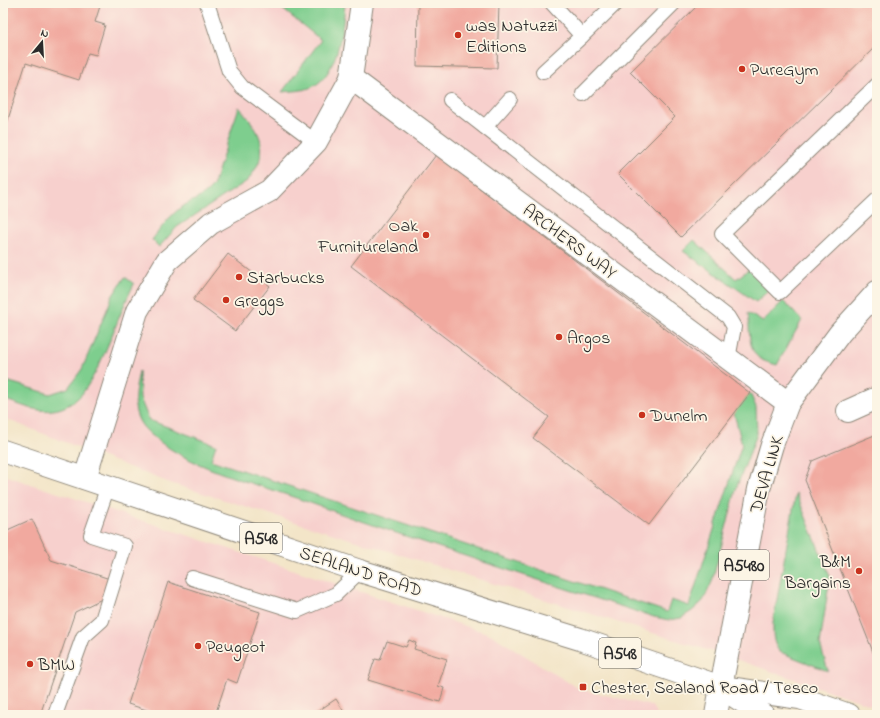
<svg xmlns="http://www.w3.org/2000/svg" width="880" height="718" font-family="'Indie Flower',sans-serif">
<rect width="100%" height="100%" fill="#fcf5e5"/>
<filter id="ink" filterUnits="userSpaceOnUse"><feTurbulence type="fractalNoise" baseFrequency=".025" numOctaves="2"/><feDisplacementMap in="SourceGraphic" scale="8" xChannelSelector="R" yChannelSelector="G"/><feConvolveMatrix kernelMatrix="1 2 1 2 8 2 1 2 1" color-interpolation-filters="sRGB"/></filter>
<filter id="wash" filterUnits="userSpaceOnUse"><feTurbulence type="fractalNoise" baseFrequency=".012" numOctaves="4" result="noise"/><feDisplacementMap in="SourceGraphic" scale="16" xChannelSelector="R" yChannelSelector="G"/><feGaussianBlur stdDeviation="0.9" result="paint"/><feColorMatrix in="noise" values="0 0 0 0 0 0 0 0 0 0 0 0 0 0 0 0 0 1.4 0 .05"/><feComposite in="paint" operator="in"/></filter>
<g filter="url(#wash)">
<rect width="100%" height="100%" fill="#f3e5c8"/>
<g fill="#f7d0cd">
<path d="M 3,3 L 877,3 L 877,707 L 720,654 L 170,483 L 3,418 Z"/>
<path d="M 3,475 L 490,634 L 579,689 L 652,706 L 657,715 L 3,715 Z"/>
</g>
<g fill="#7ece8e" stroke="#547c5c">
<path d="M 275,3 L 345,3 C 343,28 338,75 312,87 C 303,91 292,91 282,92 L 321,40 Z"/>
<path d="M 239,107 C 262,133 272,151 247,181 L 177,227 L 159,247 L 152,240 C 160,229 169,217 179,209 C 192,199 201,200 213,186 Z"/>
<path d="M 694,240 L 736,279 L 749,269 L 770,289 L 756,302 L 683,251 Z"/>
<path d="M 125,277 L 134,284 C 116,319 105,363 82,394 C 75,402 64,409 53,410 C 38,413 18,404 3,399 L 3,380 L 50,394 L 68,388 L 82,369 L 113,295 Z"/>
<path d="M 783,301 L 802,320 L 777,365 C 771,363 764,362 759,358 C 747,349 750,326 748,313 L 763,322 Z"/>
<path d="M 139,371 L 140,398 L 149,420 L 216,445 L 211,460 L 667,612 L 671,600 L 689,606 L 742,444 L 734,413 L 750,393 L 756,407 L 757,434 L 737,486 L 712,582 L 703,601 L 692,611 L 681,618 L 669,620 L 654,617 C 535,579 416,541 299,499 C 251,482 184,467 147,431 C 129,414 135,392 139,371 Z"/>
<path d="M 796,493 L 830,576 L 820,644 L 828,671 L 780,652 C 772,643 773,633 773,622 Z"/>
</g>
<g id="blocks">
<g fill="#f1a99f">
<path d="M 3,3 L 101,3 L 95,22 L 105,25 L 96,55 L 88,53 L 79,80 L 26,63 L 3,135 Z"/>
<path d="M 418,3 L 499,3 L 497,68 L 417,66 Z"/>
<path d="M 700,3 L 877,3 L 877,45 L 681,237 L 618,174 L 675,117 L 630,72 Z"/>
<path d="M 436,155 L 750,393 L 649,525 L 533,438 L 549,417 L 351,266 Z"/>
<path d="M 228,254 L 270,286 L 235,331 L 193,300 Z"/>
<path d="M 877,434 L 877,662 L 805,480 L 812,461 Z"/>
<path d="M 32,519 L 51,560 L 110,579 L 104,598 L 75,612 L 40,715 L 3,715 L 3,532 Z"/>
<path d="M 168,582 L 260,612 L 237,683 L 227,679 L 215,715 L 162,715 L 128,704 Z"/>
<path d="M 409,640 L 416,643 L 414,649 L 447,659 L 438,686 L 444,688 L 440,702 L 368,680 L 375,659 L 380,660 L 387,641 L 406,647 Z"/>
<path d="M 336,699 L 346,715 L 312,715 Z"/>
</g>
</g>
</g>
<g filter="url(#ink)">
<use href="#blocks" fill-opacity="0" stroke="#8f887a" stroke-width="1"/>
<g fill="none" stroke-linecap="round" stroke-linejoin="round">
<defs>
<g id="service">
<path d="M 207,3 L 229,71 L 242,87 L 316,142"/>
<path d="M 582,36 L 616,3"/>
<path d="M 543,72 L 582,36 L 552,3"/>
<path d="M 877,85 L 722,234 L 780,292 L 877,200"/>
<path d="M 583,94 L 674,3"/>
<path d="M 450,100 L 728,317 L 734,327 L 728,359"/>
<path d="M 485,127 L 510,99"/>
<path d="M 192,578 L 297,611 L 336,594 L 360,571"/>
<path d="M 55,715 L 83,637 L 102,620 L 125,546 L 91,535 L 108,486"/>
</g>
<g id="minor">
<path d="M 351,78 L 788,403"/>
<path d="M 848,411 L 877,398"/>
<path d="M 85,478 L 137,311 L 167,261 L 211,223 L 269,191 L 316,142 L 351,78 L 362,3"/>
</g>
<path id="tertiary" d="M 716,715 L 721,687"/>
<g id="primary">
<path d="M 3,451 L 360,571 L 580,639 L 721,687 L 800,698 L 849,715"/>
<path d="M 721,687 L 759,489 L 772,445 L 788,403 L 840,333 L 877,292"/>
<path d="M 725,690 L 763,715"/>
</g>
</defs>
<use href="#service" stroke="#8f887a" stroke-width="16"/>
<use href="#minor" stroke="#8f887a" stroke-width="24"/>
<use href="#tertiary" stroke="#8f887a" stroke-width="24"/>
<use href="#primary" stroke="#8f887a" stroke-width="24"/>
<use href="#service" stroke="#fff" stroke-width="14"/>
<use href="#minor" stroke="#fff" stroke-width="22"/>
<use href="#tertiary" stroke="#fff" stroke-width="22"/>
<use href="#primary" stroke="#fff" stroke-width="22"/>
</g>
</g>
<g fill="#c8321e" stroke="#fcf5e5" stroke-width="1.5">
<circle cx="458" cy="35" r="4"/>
<circle cx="742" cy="69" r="4"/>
<circle cx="426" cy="235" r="4"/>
<circle cx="239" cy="277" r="4"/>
<circle cx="226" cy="300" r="4"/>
<circle cx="559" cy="337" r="4"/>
<circle cx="642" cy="415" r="4"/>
<circle cx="859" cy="571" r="4"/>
<circle cx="198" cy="646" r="4"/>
<circle cx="30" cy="664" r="4"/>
<rect x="579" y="683" width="8" height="8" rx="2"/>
</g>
<g text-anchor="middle" stroke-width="3.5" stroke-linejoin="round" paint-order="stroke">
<g fill="#fcf5e5" stroke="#6a6863" stroke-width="1">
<rect x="240" y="523" width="42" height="30" rx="3"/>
<rect x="719" y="550" width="50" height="30" rx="3"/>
<rect x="599" y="638" width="42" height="30" rx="3"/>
</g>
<g font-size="17" font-weight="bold" fill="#2b2b2b">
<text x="261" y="544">A548</text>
<text x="744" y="571">A5480</text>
<text x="620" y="659">A548</text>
</g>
<g font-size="18" fill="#2b2b2b" stroke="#fcf5e5" text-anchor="start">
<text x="466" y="31">was Natuzzi<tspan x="466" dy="21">Editions</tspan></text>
<text x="750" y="75">PureGym</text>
<text x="418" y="231" text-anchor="end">Oak<tspan x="418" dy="21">Furnitureland</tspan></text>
<text x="247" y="283">Starbucks</text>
<text x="234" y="306">Greggs</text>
<text x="567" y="343">Argos</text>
<text x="650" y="421">Dunelm</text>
<text x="851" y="567" text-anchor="end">B&amp;M<tspan x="851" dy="21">Bargains</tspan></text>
<text x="206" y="652">Peugeot</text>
<text x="38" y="670">BMW</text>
<text x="591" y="693">Chester, Sealand Road / Tesco</text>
</g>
<g font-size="18" fill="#2b2b2b" stroke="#fcf5e5">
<text transform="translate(570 241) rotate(37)" y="6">ARCHERS WAY</text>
<text transform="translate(766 474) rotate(-74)" y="6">DEVA LINK</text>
<text transform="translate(361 571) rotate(18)" y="6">SEALAND ROAD</text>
</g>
</g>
<rect width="880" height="718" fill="none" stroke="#fcf5e5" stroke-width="16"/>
<g transform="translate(42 42) rotate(18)" stroke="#fcf5e5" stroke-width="3" paint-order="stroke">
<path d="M0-3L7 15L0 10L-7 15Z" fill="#2b2b2b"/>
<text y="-6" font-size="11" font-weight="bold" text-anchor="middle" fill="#2b2b2b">N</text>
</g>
</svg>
